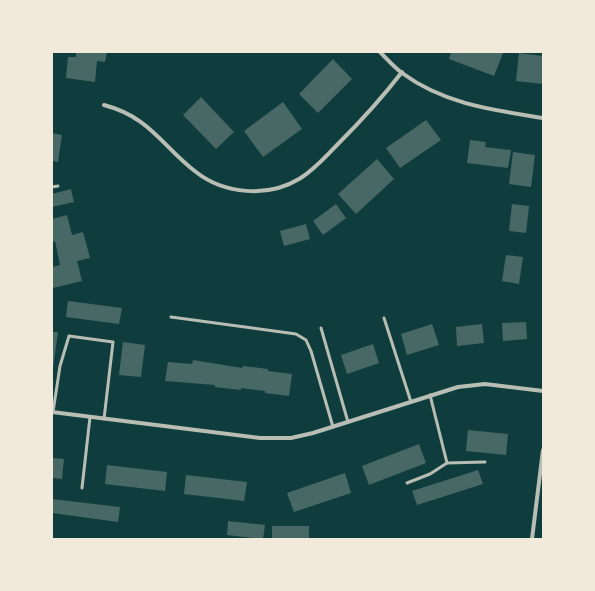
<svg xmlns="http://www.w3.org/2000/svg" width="595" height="591" font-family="'Asap Condensed',sans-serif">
<rect width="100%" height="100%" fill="#0f3d3e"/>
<g fill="#486865">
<path d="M 76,52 L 107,52 L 105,62 L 97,61 L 95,82 L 66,78 L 68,57 L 76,57 Z"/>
<path d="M 451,52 L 499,52 L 503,53 L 494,76 L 449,59 Z"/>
<path d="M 519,53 L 543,56 L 543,84 L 516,81 Z"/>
<path d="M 333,59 L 352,79 L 318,113 L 299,94 Z"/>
<path d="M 201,97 L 234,132 L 216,149 L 183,115 Z"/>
<path d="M 283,102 L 302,129 L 263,157 L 244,131 Z"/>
<path d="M 426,120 L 441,140 L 400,168 L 386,148 Z"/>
<path d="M 52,133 L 62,135 L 58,162 L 52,161 Z"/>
<path d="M 470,140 L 486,142 L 485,147 L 511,150 L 508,168 L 467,163 Z"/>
<path d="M 513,152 L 535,155 L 531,187 L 509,184 Z"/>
<path d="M 377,159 L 394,179 L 356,214 L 338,194 Z"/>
<path d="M 71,189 L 74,202 L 52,207 L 52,194 Z"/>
<path d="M 336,204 L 346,218 L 323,235 L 313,221 Z"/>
<path d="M 512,204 L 529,206 L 526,233 L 509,231 Z"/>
<path d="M 67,215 L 72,235 L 83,232 L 90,258 L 77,261 L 82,281 L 53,288 L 52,267 L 60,265 L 55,241 L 52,242 L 52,219 Z"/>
<path d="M 306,224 L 310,239 L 284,246 L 280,231 Z"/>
<path d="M 506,255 L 523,257 L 519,284 L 502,281 Z"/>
<path d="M 68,301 L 122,308 L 119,324 L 66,317 Z"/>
<path d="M 526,322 L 527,339 L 503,341 L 502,323 Z"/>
<path d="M 432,324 L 439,345 L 407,355 L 401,334 Z"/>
<path d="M 482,324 L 484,343 L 457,346 L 456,327 Z"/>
<path d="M 52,332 L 58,332 L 53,368 L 52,368 Z"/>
<path d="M 123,342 L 145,345 L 141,377 L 119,375 Z"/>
<path d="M 373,344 L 379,363 L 347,374 L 341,355 Z"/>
<path d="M 193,360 L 242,368 L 243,366 L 268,369 L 268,371 L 292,374 L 289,396 L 265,393 L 265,391 L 241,388 L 241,390 L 215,387 L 215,385 L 165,381 L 168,362 L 192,364 Z"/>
<path d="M 468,430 L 508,434 L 506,455 L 466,451 Z"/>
<path d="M 419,444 L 426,463 L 369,485 L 362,466 Z"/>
<path d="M 52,458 L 64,459 L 62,479 L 52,478 Z"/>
<path d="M 107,465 L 167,472 L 165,491 L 105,484 Z"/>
<path d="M 478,470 L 483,484 L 417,505 L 412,491 Z"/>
<path d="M 345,473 L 351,493 L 294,512 L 287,493 Z"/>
<path d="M 186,475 L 247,482 L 244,501 L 184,494 Z"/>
<path d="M 52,499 L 120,507 L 118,522 L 52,513 Z"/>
<path d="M 228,521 L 265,525 L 263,539 L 227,535 Z"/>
<rect x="272" y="526" width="37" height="13"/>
</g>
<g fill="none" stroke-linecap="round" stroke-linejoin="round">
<g stroke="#b8beb3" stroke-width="3">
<path d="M 52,187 L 58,186"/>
<path d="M 171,317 L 296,334 L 306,340 L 311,351 L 333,427"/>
<path d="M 384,318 L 411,402"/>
<path d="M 321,328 L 348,422"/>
<path d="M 430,395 L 447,463 L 485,462"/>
<path d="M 53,412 L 60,366 L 69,336 L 113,342 L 104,419"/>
<path d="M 407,483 L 430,474 L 447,463"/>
<path d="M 82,488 L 90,417"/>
</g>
<g stroke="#b8beb3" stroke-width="4">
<path d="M 380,52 C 387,59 394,67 402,73 C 444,104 493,110 543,118"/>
<path d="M 104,105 C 150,117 162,146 196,172 C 224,194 268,198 299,179 C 314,170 325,157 337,145 C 360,122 382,98 402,72"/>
<path d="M 52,412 L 260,438 L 291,438 L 313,433 L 458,387 L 485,384 L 543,391"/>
<path d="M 532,539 L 543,450"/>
</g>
</g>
<rect width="595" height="591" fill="none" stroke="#f1e9da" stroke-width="106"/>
</svg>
